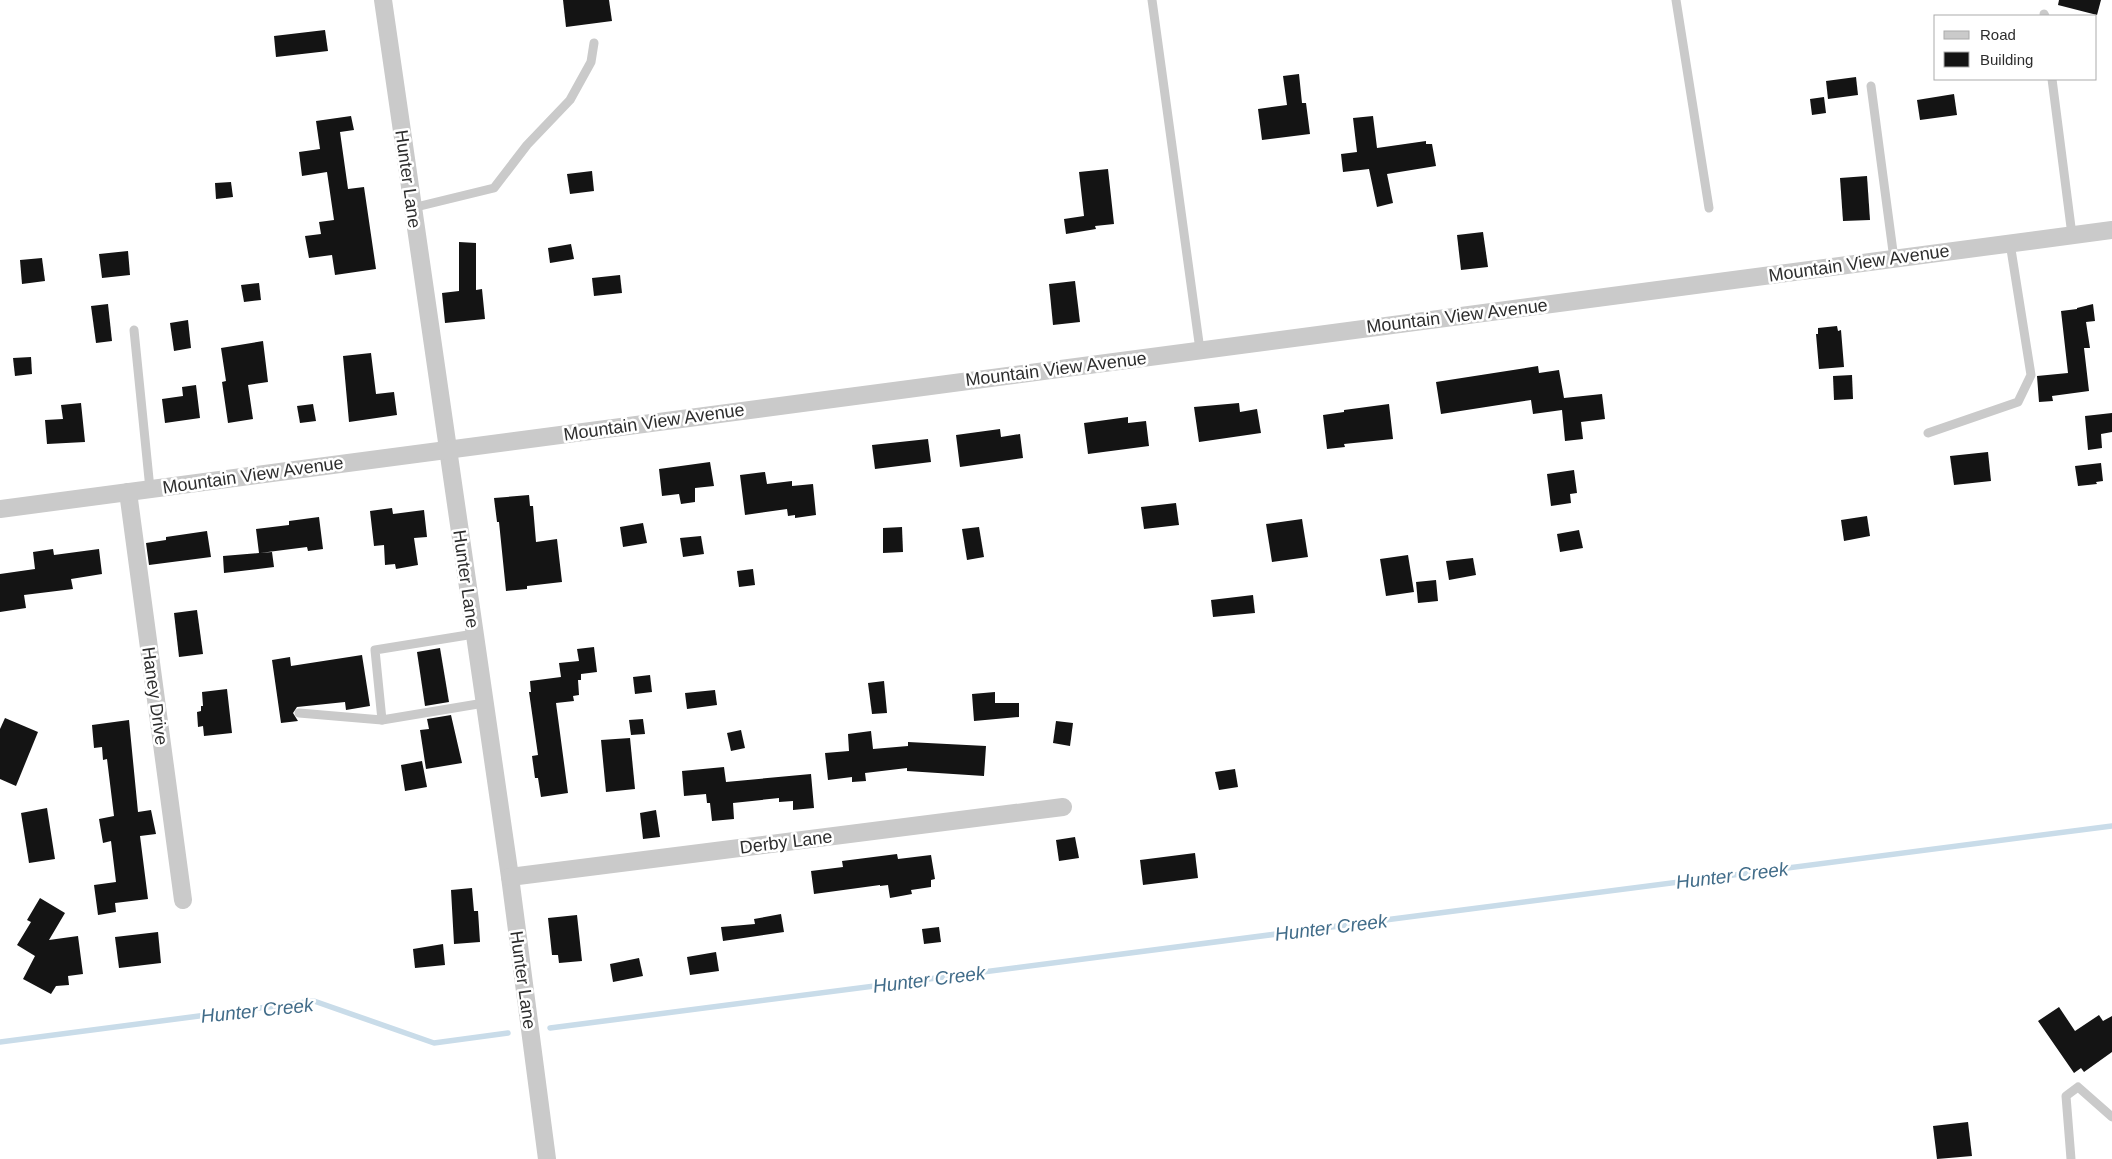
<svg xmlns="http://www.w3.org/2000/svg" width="2112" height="1159" font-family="Helvetica,sans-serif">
<rect width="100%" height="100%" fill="#fff"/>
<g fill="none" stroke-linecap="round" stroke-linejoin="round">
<g stroke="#c9dce9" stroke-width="5.5">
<path d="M 550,1028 L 2112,826"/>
<path d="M 0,1042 L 314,1001 L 434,1043 L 508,1033"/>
</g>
</g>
<g fill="#141414">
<path d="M 563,0 L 609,0 L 612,21 L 566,27 Z"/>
<path d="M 2059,0 L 2101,0 L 2097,15 L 2058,5 Z"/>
<path d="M 325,30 L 328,51 L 276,57 L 274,36 Z"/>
<path d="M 1299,74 L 1302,103 L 1306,103 L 1310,134 L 1262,140 L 1258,109 L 1287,105 L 1283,76 Z"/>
<path d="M 1856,77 L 1858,95 L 1828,99 L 1826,81 Z"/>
<path d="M 1954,94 L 1957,115 L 1920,120 L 1917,100 Z"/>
<path d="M 1824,97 L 1826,113 L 1812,115 L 1810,99 Z"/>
<path d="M 351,116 L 354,130 L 340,132 L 348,189 L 364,187 L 376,269 L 335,275 L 332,255 L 309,258 L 305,236 L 321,234 L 319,222 L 334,220 L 327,172 L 302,176 L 299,152 L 320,149 L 316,121 Z"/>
<path d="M 1373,116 L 1377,148 L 1426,141 L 1426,144 L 1432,144 L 1436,166 L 1387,174 L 1393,203 L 1377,207 L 1369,169 L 1343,172 L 1341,154 L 1357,152 L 1353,118 Z"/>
<path d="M 1108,169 L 1114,224 L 1095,226 L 1096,229 L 1066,234 L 1064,219 L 1084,216 L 1079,172 Z"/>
<path d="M 592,171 L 594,191 L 570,194 L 567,174 Z"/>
<path d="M 1867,176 L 1870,220 L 1843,221 L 1840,178 Z"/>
<path d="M 231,182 L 233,197 L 216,199 L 215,183 Z"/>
<path d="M 1483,232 L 1488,267 L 1461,270 L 1457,235 Z"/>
<path d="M 459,242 L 476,243 L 476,290 L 482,289 L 485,319 L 445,323 L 442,293 L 459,291 Z"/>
<path d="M 571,244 L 574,259 L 550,263 L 548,248 Z"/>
<path d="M 128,251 L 130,275 L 102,278 L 99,254 Z"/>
<path d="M 42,258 L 45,281 L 22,284 L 20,260 Z"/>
<path d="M 620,275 L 622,293 L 594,296 L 592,278 Z"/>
<path d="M 1075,281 L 1080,322 L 1053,325 L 1049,284 Z"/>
<path d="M 259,283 L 261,300 L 244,302 L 241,285 Z"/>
<path d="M 108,304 L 112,341 L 96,343 L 91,306 Z"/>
<path d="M 2093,304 L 2095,321 L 2086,322 L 2090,348 L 2084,348 L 2089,391 L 2052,396 L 2053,401 L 2039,402 L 2037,376 L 2068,373 L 2061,311 L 2077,309 L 2077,308 Z"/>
<path d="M 188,320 L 191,348 L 174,351 L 170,323 Z"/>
<path d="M 1837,326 L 1838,331 L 1841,330 L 1844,367 L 1819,369 L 1816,334 L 1818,334 L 1818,328 Z"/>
<path d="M 263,341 L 268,382 L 248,385 L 253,419 L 228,423 L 222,382 L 226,381 L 221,348 Z"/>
<path d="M 371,353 L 376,394 L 394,392 L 397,415 L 349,422 L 343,356 Z"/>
<path d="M 31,357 L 32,374 L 15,376 L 13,358 Z"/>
<path d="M 1538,366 L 1539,373 L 1559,370 L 1564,398 L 1602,394 L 1605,419 L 1581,422 L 1583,439 L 1565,441 L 1562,410 L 1533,414 L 1531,400 L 1441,414 L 1436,382 Z"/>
<path d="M 1852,375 L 1853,399 L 1834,400 L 1833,376 Z"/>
<path d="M 196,385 L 200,418 L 165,423 L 162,399 L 183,396 L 182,387 Z"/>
<path d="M 81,403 L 85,442 L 47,444 L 45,420 L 63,419 L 61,405 Z"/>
<path d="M 1239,403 L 1240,412 L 1257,409 L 1261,433 L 1199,442 L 1194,407 Z"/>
<path d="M 313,404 L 316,421 L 300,423 L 297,406 Z"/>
<path d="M 1389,404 L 1393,439 L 1344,444 L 1345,447 L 1327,449 L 1323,415 L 1344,412 L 1344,410 Z"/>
<path d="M 2112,413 L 2112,432 L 2101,434 L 2102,448 L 2088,450 L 2085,416 Z"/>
<path d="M 1128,417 L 1128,423 L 1146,421 L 1149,446 L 1088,454 L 1084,423 Z"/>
<path d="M 1000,429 L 1001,437 L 1020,434 L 1023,458 L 960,467 L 956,435 Z"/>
<path d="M 928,439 L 931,462 L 875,469 L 872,445 Z"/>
<path d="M 1988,452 L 1991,481 L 1954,485 L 1950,456 Z"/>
<path d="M 710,462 L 714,486 L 695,488 L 695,502 L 681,504 L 679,494 L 662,496 L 659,469 Z"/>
<path d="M 2101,463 L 2103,481 L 2096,482 L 2097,484 L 2078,486 L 2075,466 Z"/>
<path d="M 1574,470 L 1577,493 L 1570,494 L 1571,503 L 1551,506 L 1547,474 Z"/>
<path d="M 765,472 L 767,484 L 792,481 L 792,486 L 813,484 L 816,515 L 795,518 L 795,515 L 788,516 L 787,509 L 745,515 L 740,475 Z"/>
<path d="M 529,495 L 530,506 L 533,506 L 536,542 L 557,539 L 562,582 L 527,586 L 527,589 L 506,591 L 499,522 L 497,522 L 494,498 Z"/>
<path d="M 1176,503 L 1179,525 L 1144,529 L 1141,507 Z"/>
<path d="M 392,508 L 393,514 L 424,510 L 427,537 L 414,538 L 418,565 L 396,569 L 395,564 L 385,565 L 384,545 L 374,546 L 370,511 Z"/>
<path d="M 1867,516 L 1870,536 L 1844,541 L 1841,520 Z"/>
<path d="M 319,517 L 323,549 L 308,551 L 307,547 L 260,553 L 272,552 L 274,567 L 224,573 L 223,556 L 259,553 L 256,529 L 289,525 L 289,521 Z"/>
<path d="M 1302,519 L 1308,557 L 1272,562 L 1266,524 Z"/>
<path d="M 643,523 L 647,543 L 623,547 L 620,527 Z"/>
<path d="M 902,527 L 903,552 L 883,553 L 883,528 Z"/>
<path d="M 979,527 L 984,557 L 967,560 L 962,529 Z"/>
<path d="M 1579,530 L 1583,548 L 1560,552 L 1557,534 Z"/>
<path d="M 207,531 L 211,557 L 149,565 L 146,543 L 166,540 L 166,537 Z"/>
<path d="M 701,536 L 704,554 L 683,557 L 680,538 Z"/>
<path d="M 53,549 L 54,555 L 99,549 L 102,574 L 71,579 L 73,589 L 24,595 L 26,608 L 0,612 L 0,574 L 35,569 L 33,552 Z"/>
<path d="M 1408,555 L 1414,592 L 1386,596 L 1380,559 Z"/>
<path d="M 1473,558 L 1476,575 L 1449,580 L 1446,561 Z"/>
<path d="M 753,569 L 755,585 L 739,587 L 737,571 Z"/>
<path d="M 1436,580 L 1438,601 L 1418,603 L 1416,582 Z"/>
<path d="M 1253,595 L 1255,613 L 1213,617 L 1211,600 Z"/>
<path d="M 197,610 L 203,654 L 179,657 L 174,613 Z"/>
<path d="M 594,647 L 597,672 L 581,674 L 581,680 L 578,680 L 579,695 L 573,696 L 574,701 L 556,703 L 568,793 L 541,797 L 538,778 L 535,778 L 532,756 L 538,755 L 529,692 L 531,692 L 530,681 L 561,677 L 559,663 L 579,661 L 577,649 Z"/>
<path d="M 440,648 L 449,702 L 425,706 L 417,652 Z"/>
<path d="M 362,655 L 370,706 L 346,710 L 345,702 L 297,707 L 293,713 L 298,721 L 281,723 L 272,660 L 290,657 L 291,666 Z"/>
<path d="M 650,675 L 652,692 L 635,694 L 633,677 Z"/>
<path d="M 884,681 L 887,713 L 872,714 L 868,683 Z"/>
<path d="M 227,689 L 232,733 L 204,736 L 203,726 L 198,727 L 197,712 L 201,711 L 201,706 L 203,706 L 202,692 Z"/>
<path d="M 715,690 L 717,705 L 687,709 L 685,693 Z"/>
<path d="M 995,692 L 995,703 L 1019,703 L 1019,717 L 974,721 L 972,694 Z"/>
<path d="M 451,715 L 462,763 L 426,769 L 420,730 L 429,729 L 427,719 Z"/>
<path d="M 5,718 L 38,732 L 16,786 L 0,779 L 0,729 Z"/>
<path d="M 643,719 L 645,734 L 631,735 L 629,720 Z"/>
<path d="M 129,720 L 138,812 L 151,810 L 156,834 L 140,836 L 148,899 L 115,903 L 116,912 L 98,915 L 94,885 L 116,882 L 111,841 L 103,843 L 99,819 L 114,816 L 107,759 L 103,760 L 102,747 L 94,748 L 92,725 Z"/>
<path d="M 1056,721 L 1073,723 L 1070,746 L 1053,743 Z"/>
<path d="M 741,730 L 745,748 L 731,751 L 727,733 Z"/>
<path d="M 871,731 L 873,749 L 908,746 L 908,742 L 986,746 L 984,776 L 907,771 L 907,768 L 865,773 L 866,781 L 852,782 L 852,777 L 828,780 L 825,753 L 849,751 L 848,734 Z"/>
<path d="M 630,738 L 635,789 L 606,792 L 601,740 Z"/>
<path d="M 422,761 L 427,787 L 405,791 L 401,765 Z"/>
<path d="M 724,767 L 726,782 L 811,774 L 814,808 L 793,810 L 793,801 L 779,802 L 779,798 L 733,803 L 734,819 L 712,821 L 710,803 L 707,803 L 706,794 L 684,796 L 682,771 Z"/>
<path d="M 1235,769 L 1238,787 L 1219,790 L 1215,772 Z"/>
<path d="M 47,808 L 55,859 L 29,863 L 21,813 Z"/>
<path d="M 656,810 L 660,837 L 643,839 L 640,813 Z"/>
<path d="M 1075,837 L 1079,858 L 1059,861 L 1056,840 Z"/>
<path d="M 1195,853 L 1198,878 L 1143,885 L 1140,860 Z"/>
<path d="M 897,854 L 898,859 L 931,855 L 935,879 L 931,880 L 931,887 L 911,890 L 912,894 L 890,898 L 888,885 L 880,886 L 880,885 L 814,894 L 811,871 L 843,867 L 842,861 Z"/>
<path d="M 472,888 L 474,911 L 478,911 L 480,942 L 454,944 L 451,890 Z"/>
<path d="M 40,898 L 65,913 L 49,940 L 78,936 L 83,974 L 68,976 L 69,985 L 56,986 L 51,994 L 23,979 L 35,956 L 17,945 L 31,922 L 27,920 Z"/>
<path d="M 781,914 L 784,932 L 723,941 L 721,927 L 755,924 L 754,919 Z"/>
<path d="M 577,915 L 582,961 L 559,963 L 558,955 L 552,955 L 548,918 Z"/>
<path d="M 939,927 L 941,942 L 924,944 L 922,929 Z"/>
<path d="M 158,932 L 161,963 L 119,968 L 115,937 Z"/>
<path d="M 443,944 L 445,965 L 415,968 L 413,949 Z"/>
<path d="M 716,952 L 719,971 L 690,975 L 687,957 Z"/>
<path d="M 639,958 L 643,976 L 613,982 L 610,964 Z"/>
<path d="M 2059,1007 L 2075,1031 L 2099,1015 L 2103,1021 L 2112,1016 L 2112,1052 L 2084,1072 L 2081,1068 L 2074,1073 L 2038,1021 Z"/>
<path d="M 1968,1122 L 1972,1156 L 1937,1159 L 1933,1126 Z"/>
</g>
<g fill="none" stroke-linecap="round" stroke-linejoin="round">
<g stroke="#cacaca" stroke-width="9">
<path d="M 1152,0 L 1200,350"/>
<path d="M 1676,0 L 1709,208"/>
<path d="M 2044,14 L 2045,16"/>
<path d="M 2052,79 L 2072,235"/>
<path d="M 1871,86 L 1894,259"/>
<path d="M 412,208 L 494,188 L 527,145 L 570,100 L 591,62 L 594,43"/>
<path d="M 134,330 L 150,489"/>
<path d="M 1928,433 L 2018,402 L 2031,375 L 2010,243"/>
<path d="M 474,634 L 375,650 L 382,720 L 484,703"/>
<path d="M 299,713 L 382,720"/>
<path d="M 2071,1159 L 2066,1096 L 2078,1087 L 2112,1117"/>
</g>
<g stroke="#cacaca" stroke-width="18">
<path d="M 383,0 L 510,877 L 547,1159"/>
<path d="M 128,492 L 183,900"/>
<path d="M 0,509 L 2112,230"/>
<path d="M 510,877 L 1063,807"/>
</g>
</g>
<g text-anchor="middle" stroke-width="5" stroke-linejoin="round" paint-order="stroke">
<g font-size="18" fill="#2d2d2d" stroke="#fff">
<text transform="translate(408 179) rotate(82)" y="6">Hunter Lane</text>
<text transform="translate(1859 263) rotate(-8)" y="6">Mountain View Avenue</text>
<text transform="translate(1457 316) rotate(-7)" y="6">Mountain View Avenue</text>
<text transform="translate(1056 369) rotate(-7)" y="6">Mountain View Avenue</text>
<text transform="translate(654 422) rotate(-8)" y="6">Mountain View Avenue</text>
<text transform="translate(253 475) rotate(-8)" y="6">Mountain View Avenue</text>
<text transform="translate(466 579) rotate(82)" y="6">Hunter Lane</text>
<text transform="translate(155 696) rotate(82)" y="6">Haney Drive</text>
<text transform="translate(786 842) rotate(-7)" y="6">Derby Lane</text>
<text transform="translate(523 980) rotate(82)" y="6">Hunter Lane</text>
</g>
<g font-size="19" font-style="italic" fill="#416c89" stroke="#fff">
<text transform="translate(1732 875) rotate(-7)" y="7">Hunter Creek</text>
<text transform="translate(1331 927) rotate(-7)" y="7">Hunter Creek</text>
<text transform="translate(929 979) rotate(-7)" y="7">Hunter Creek</text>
<text transform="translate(257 1010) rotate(-6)" y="7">Hunter Creek</text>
</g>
</g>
<rect x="1934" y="15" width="162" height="65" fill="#ffffff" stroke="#ababab"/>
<rect x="1944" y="31" width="25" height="8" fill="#cacaca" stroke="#ababab"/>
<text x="1980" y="40" font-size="15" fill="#2d2d2d">Road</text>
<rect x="1944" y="52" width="25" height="15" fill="#141414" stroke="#ababab"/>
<text x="1980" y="65" font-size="15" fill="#2d2d2d">Building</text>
</svg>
